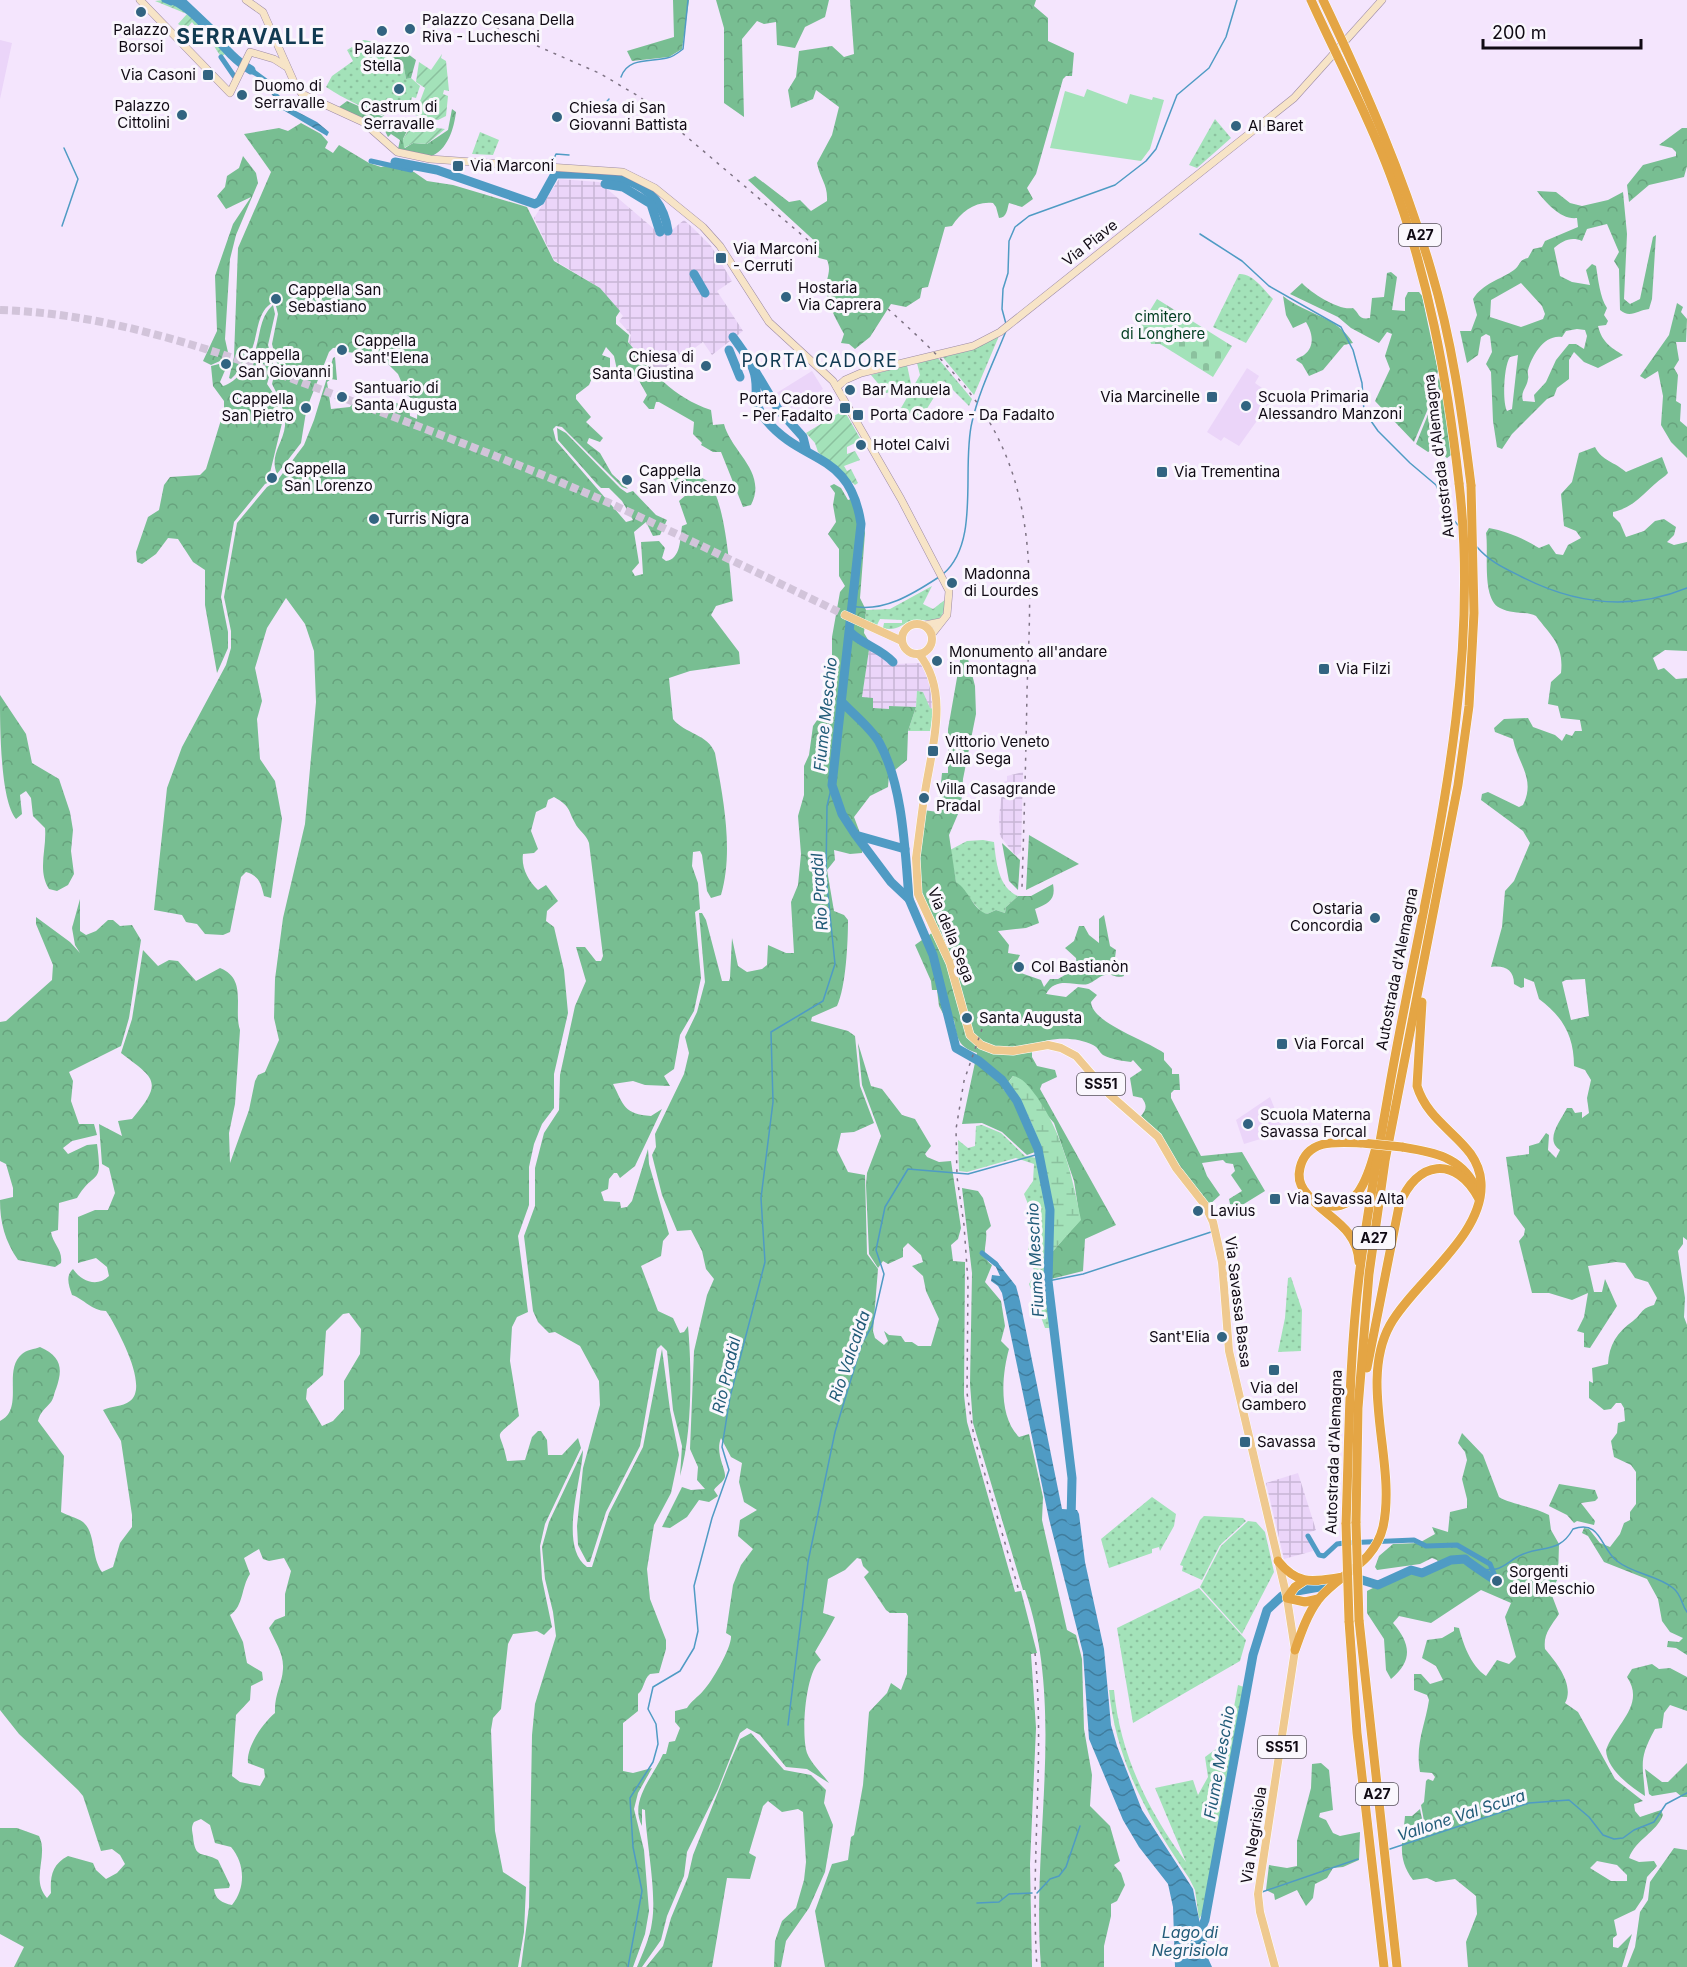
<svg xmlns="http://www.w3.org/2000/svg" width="1687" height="1967" font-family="Inter,sans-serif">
<defs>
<pattern id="industrial-grid" width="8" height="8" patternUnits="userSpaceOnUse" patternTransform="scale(1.5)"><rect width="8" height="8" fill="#ebd5f9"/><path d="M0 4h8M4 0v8" fill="none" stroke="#c8b6d5"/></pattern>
<pattern id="grass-dots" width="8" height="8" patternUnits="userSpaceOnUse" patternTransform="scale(1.5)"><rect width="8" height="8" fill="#a3e2b9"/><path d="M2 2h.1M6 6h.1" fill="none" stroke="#8bc19e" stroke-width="1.8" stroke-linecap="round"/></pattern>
<pattern id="forest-crowns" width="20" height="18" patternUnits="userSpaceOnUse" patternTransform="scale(1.5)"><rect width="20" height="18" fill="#78be92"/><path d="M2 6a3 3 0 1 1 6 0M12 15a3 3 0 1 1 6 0" fill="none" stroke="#67a27d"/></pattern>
<pattern id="wetland-marsh" width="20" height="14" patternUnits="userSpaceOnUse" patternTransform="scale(1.5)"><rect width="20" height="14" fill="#a3e2b9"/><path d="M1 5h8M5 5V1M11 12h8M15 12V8" fill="none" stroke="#8bc19e"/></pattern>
<pattern id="cemetery-stones" width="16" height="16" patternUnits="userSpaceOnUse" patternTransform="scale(1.5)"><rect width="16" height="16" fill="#a3e2b9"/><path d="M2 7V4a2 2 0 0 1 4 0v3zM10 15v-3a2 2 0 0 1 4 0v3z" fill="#8bc19e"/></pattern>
<pattern id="garden-furrows" width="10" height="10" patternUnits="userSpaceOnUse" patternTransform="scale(1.5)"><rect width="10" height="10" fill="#a3e2b9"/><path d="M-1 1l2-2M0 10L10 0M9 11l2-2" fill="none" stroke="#8bc19e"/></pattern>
<pattern id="water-waves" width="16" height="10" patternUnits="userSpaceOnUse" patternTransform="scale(1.5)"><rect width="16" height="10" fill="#4f9bc4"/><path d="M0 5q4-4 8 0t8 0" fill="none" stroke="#407d9e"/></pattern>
</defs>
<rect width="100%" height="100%" fill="#f4e5fd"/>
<g fill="#ebd5f9">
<path d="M 0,40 L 12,43 L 0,99 Z"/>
<path d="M 1247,368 L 1259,376 L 1255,383 L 1272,395 L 1273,398 L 1239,446 L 1224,437 L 1221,441 L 1207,432 Z"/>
<path d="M 812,371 L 823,389 L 785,412 L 775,394 Z"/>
<path d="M 1270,1097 L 1284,1132 L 1244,1144 L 1236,1120 Z"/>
</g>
<g fill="url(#industrial-grid)">
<path d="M 559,179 L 599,182 L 660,234 L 667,234 L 684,220 L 693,228 L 711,246 L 732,281 L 717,291 L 743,331 L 712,355 L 703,342 L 657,375 L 629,343 L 631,335 L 619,321 L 623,316 L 598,287 L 554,260 L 534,218 Z"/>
<path d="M 869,649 L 885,655 L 894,664 L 922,663 L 932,686 L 934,709 L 930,708 L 917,692 L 916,707 L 890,706 L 889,709 L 872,708 L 862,698 Z"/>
<path d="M 1023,772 L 1021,852 L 1016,856 L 1000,836 L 999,817 L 1003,782 L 1007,781 L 1007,776 Z"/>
<path d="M 1298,1473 L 1316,1530 L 1308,1533 L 1313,1551 L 1284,1559 L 1266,1483 Z"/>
</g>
<g fill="url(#grass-dots)">
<path d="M 364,40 L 384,44 L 381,45 C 385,52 394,62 403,62 L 406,79 L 411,78 L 420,86 L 416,98 L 412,97 L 411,101 L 414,103 L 410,114 L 389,102 L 384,116 C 364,108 344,99 326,87 L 332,76 L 353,61 L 347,50 L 352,47 L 355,50 L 360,47 L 358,42 Z"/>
<path d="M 1215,119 L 1231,138 L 1197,168 L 1189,165 Z"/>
<path d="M 480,132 L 499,140 L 493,155 L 472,154 Z"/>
<path d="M 1239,274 C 1253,273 1264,290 1273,299 L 1246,343 L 1213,327 Z"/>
<path d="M 999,336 L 974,395 L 941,355 Z"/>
<path d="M 936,356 L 972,399 L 969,406 L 944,381 L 920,420 L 901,408 L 920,375 L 917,363 Z"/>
<path d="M 907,365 L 911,384 L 909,388 L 886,393 L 871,375 Z"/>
<path d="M 932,586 L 923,604 L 933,609 L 946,599 C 943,627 935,618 914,621 C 902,623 897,632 883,628 L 884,623 L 902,623 L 902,620 L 880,619 L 877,625 L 865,620 L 866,610 L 890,609 Z"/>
<path d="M 917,691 L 923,692 L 930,708 L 934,709 L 930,731 L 908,731 L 916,707 Z"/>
<path d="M 983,840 L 994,842 C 996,860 998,888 1018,896 L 1006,907 L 1005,913 L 996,910 L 987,914 L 982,913 L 956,882 L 950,850 L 967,841 Z"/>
<path d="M 982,1125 L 1001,1133 L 1025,1156 L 1037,1158 L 1047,1210 L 1046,1280 L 1050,1328 L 1045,1328 L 1029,1284 L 1035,1274 L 1028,1250 L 1035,1222 L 1024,1194 L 1033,1181 L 1034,1164 L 1016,1158 L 967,1172 L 959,1171 L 958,1140 L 968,1148 L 975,1146 L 976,1126 Z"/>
<path d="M 1291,1277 L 1302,1310 L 1301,1351 L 1278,1352 L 1285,1318 L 1288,1278 Z"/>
<path d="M 1152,1497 L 1176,1514 L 1174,1526 L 1160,1551 L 1159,1547 L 1152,1549 L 1152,1553 L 1109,1568 L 1101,1539 Z"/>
<path d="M 1204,1516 L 1243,1518 L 1246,1521 L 1220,1545 L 1202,1580 L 1182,1571 L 1183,1566 L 1180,1565 L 1200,1520 Z"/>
<path d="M 1248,1521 L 1256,1522 L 1265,1532 L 1274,1572 L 1242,1634 L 1200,1587 L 1221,1546 Z"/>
<path d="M 1199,1588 L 1246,1640 L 1240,1661 L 1133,1723 L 1117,1628 Z"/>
<path d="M 1238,1685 L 1244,1687 L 1204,1911 L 1199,1919 L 1195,1890 L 1189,1878 C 1149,1819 1116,1762 1109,1690 L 1114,1690 C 1120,1754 1148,1811 1186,1862 L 1155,1788 L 1193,1780 L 1198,1795 L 1208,1777 L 1205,1757 L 1228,1740 Z"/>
</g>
<g fill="url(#forest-crowns)" fill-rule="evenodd">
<path d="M 673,0 L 689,0 L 682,49 L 669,57 L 632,61 L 627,51 L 674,37 Z"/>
<path d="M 716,0 L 829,0 L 825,17 L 805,27 L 795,48 L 777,45 L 776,22 L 764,24 L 757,21 L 742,39 L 744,117 L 724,103 L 724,28 Z"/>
<path d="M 850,0 L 1036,0 L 1034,6 L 1048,18 L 1048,41 L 1074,53 L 1072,76 L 1066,76 L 1063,79 L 1036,174 L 1027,188 L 1033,199 L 1022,207 L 1009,203 C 1007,209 1007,218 999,218 L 996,207 L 993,203 C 975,201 961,212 952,226 L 945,227 L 928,287 L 922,288 L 920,298 L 906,307 L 891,304 L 870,337 L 855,349 L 849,344 L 841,343 L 844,334 C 837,321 827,304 826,289 C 826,278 832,271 827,260 L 819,258 L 814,254 L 819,245 L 748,180 L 755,176 L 789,202 L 800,200 L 811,211 L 827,201 C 828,184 820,179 817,163 L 832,135 L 839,107 L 816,90 L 813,99 L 791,108 L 788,90 L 796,77 L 799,51 L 832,46 L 844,57 L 854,54 Z"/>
<path d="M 384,44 L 396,45 L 416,60 L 411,78 L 406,79 L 403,62 C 394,62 386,53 380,46 Z"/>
<path d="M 347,101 L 402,125 L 407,131 L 403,139 L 405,148 L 413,143 L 427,144 L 448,130 L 452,109 L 456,112 C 454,128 448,151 429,157 L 398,149 L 400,140 L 391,134 L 388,137 L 382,125 L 375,119 L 360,118 L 339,107 Z"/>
<path d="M 301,123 L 321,134 L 328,142 L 325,148 L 333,153 L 339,145 L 369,163 L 381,167 L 390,165 L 414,172 L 427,181 L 453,185 L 527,207 L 554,261 L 600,288 L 620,311 L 616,317 L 616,324 L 629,335 L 628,342 C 653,372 672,397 711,410 L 713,425 L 724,424 C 731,452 768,472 751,505 L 743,507 L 721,452 L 713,452 L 701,445 L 702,443 L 693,434 L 694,422 L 659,402 L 656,402 L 654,409 L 649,409 L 643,402 L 647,395 L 637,377 L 617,370 L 614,356 L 606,347 L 602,355 L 610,358 L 610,368 L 597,367 L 589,385 L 576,395 L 576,399 L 591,417 L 586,422 L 603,438 L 600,442 L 589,438 L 587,443 L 600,453 L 612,474 L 628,489 L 622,487 L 562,427 L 556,426 L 553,429 L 556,441 L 626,522 L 633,520 L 622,501 L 609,488 L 601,488 L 596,483 L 558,440 L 557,428 L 566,433 L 620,488 L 627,493 L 633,491 L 656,515 L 667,520 L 660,535 L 653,536 L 646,522 L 634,532 L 639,563 L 632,571 L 635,576 L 643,574 L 641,542 L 659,541 L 665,548 L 662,558 L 666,561 C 681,559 680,539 682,526 L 687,524 L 679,501 L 686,495 L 682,489 L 676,490 L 663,476 L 663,470 L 666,469 C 678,472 696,473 706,480 C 726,495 730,576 733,601 L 716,606 L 711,615 L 739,652 L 740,664 L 690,671 L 669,678 L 673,719 C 685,734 708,734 715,753 C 723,798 734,850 721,895 L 711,898 L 707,891 L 702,855 L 700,851 L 693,852 L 692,866 L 698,883 L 700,909 L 695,912 L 701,978 L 694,1011 L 680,1035 L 674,1069 L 664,1076 L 670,1086 L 645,1085 L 633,1081 L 613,1084 C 624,1106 624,1114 651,1116 L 662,1109 L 635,1166 L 620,1178 L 617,1173 L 614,1173 L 609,1179 L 608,1189 L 601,1192 L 604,1201 L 620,1202 L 621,1208 L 627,1207 L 632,1201 L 648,1149 L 649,1164 L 669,1234 L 663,1241 L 661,1256 L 641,1266 L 658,1311 L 673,1318 L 680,1333 L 684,1332 L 688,1326 C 692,1370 692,1434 680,1476 L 682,1446 L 673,1410 L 667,1351 L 661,1345 L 657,1349 L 640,1446 L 606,1512 L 590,1562 L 587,1562 L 578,1545 L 577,1526 L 583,1468 L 600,1405 L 599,1381 L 580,1346 L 555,1332 L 549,1333 L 538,1322 L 533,1311 L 524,1236 L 535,1206 L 535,1168 L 544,1133 L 559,1110 L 560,1075 L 575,1006 L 586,981 L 576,947 L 585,947 L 596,961 L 601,961 L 603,956 L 589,843 C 586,834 578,830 575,823 C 567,808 571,807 554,797 L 548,800 L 546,807 L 536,812 L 531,831 L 538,849 L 534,853 L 523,854 C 521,867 528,881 538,890 L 546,885 L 558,901 L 547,911 L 546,921 L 554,927 L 564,970 L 568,1013 L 554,1074 L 554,1108 L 542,1124 L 534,1144 L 529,1167 L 529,1205 L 518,1236 L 528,1312 L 517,1317 L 512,1327 L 510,1361 L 519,1416 C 491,1442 500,1426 507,1461 L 525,1460 L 532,1437 L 538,1431 L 541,1431 L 547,1440 L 548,1455 L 562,1455 L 578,1438 L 581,1448 L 545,1524 L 540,1546 L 542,1579 L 552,1627 L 544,1635 L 537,1631 L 513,1634 L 508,1644 L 501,1709 L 493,1718 L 491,1730 L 495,1831 L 503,1872 L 526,1887 L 524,1932 L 518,1967 L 14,1967 L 24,1947 L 0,1934 L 0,1828 L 17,1828 L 39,1836 C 49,1856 30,1879 47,1898 L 51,1893 C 50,1877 52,1864 68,1856 L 93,1863 L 96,1870 L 106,1879 L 117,1873 L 125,1864 L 120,1855 L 112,1849 L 101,1851 L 83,1796 L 78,1790 L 19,1734 L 0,1710 L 0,1421 C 25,1409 2,1370 22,1354 C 26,1350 35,1349 40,1347 C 62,1357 63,1369 56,1389 C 54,1393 54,1398 51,1402 C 45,1409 40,1412 38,1421 L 64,1456 L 61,1512 C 68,1516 76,1517 83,1522 C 96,1533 91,1557 102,1572 L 113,1567 L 120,1543 L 132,1527 L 132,1515 L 121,1441 L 103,1410 C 111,1406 122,1407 130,1401 C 149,1387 119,1333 110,1317 L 106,1311 C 92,1311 84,1299 72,1295 C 69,1286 65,1276 73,1269 C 81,1281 97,1288 109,1276 L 107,1267 L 96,1258 L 78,1263 L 78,1217 L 95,1210 L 108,1210 L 115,1193 L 109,1168 L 102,1164 L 99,1124 L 122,1136 L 118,1121 L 132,1119 C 164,1081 155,1079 121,1053 L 132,1019 L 143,950 L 158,966 L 169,960 L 178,961 L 196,981 L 220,968 C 248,979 233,1009 240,1030 L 235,1104 L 229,1133 L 230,1163 L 249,1110 L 255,1081 L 258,1075 L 265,1072 L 279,1040 L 274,1018 L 275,979 L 283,918 L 305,824 L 316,702 L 314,651 L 305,624 L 286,598 L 267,628 L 255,668 L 262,701 L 257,719 L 260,759 L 275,781 L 282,819 L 271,898 L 264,896 C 261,883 259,876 246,872 L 241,877 L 230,932 L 223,935 L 205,934 L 197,924 L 186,922 L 182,915 L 154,910 L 167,788 L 182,747 L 226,665 L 231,648 L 231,631 L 224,597 L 237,523 L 267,487 L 277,481 L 304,445 L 314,420 L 333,358 L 335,357 L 337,380 L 331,379 L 327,382 L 331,409 L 350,407 L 356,398 L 375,404 L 383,399 L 409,407 L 410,416 L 417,419 L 418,404 L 407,395 L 398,374 L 387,363 L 372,355 L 347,352 L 345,347 L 333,348 L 329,352 L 308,405 L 303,409 L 306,412 L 301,443 L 277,474 C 269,455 283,444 285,426 C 286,413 278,395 272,384 L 277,363 L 272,344 L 278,314 L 275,302 C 259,307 258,329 254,343 C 251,355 241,370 231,379 L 229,378 L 234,357 L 238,248 L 271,172 L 244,134 L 279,128 L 288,131 ZM 349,1313 L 361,1329 L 360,1354 L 344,1381 L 344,1409 L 333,1421 L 322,1426 L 306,1399 L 307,1389 L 323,1375 L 326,1331 L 343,1314 ZM 259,1549 L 263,1559 L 269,1561 L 284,1558 L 291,1571 L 285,1594 L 285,1616 L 275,1620 L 269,1628 C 275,1642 284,1653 283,1669 C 282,1685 274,1695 275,1713 C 263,1723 246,1747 248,1763 L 264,1769 L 265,1777 L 260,1786 L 240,1782 L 232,1776 L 236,1715 L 250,1700 L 251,1686 L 263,1680 L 262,1672 L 247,1663 L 243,1642 L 230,1615 C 244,1606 241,1587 250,1574 L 244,1558 ZM 201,1819 L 210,1825 L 215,1843 L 231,1847 C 245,1863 246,1888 232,1905 C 222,1903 215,1899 214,1889 L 229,1888 L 230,1885 L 218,1860 C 202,1851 195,1860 193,1836 C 192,1830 191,1827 194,1822 Z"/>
<path d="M 1682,128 L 1687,128 L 1687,166 L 1684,177 L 1649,185 L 1629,202 L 1627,185 L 1643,165 L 1676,156 L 1676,152 L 1672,148 L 1659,145 Z"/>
<path d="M 243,156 L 256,173 L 258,183 L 236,235 L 230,259 L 225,339 L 229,357 L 211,365 L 203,361 L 217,331 L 215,276 L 233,224 L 251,197 L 226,209 L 217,196 L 225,187 L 227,176 L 239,168 Z"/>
<path d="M 1537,191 L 1556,192 L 1570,203 L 1582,206 L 1608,200 L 1623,192 L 1627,234 L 1624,299 L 1630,304 L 1640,299 L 1653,237 L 1656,235 L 1652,299 L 1649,309 C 1638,310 1630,319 1620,310 L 1619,269 L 1614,261 L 1619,252 L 1607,224 L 1587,229 L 1582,241 C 1571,236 1562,241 1554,248 L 1560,276 L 1572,282 L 1590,285 L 1586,270 L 1592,264 L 1596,266 C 1598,278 1600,298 1607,308 L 1604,315 L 1608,321 L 1606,325 L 1598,326 C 1602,342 1610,347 1623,355 L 1598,368 L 1584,362 L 1574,352 L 1569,360 L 1569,379 L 1557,388 L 1554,396 L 1547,399 L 1512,434 L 1502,449 L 1497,447 L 1493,421 L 1491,372 L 1486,364 L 1492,352 L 1490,336 L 1486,334 L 1481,337 L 1478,355 L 1467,363 L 1460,331 L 1471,331 L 1477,315 L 1473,299 C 1483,283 1500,280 1514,270 C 1521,265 1518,260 1528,258 L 1533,249 L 1542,247 L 1545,241 L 1578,227 L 1577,218 C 1561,220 1546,203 1537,191 ZM 1521,283 L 1542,306 L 1545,314 L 1543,319 L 1521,327 L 1490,317 L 1491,300 ZM 1577,329 L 1585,330 L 1587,336 L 1584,349 L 1576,344 L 1569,344 L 1556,360 L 1546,382 L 1534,395 L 1535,402 L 1523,401 C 1520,391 1527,388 1528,379 C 1529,376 1527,373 1528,370 C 1532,356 1544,334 1562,337 L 1566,331 ZM 1518,355 L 1512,409 L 1507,411 C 1502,401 1504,365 1510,357 Z"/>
<path d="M 1391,272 L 1397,277 L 1392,310 L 1405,311 L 1405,298 L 1408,292 L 1419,292 L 1422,296 L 1438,371 L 1427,411 L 1414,442 L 1375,401 L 1390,369 L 1385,356 L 1392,334 L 1387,332 L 1379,343 L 1351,328 L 1338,317 L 1290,294 L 1302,283 C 1312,294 1340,311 1353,308 C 1360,314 1358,320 1370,318 L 1372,298 L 1384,297 L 1387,273 Z"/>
<path d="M 1283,296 C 1308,316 1336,315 1353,343 L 1344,345 L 1323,370 L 1309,376 L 1302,364 L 1296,360 C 1298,357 1301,357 1304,355 C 1316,346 1312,332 1306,322 L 1293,328 L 1286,315 Z"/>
<path d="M 1677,303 L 1683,307 L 1681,312 L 1687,319 L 1686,342 L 1676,342 L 1679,360 L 1674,368 L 1678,375 L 1676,401 L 1681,404 L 1680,421 L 1687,427 L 1687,458 L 1671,442 L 1661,425 L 1663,396 L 1658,371 L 1645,379 L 1640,376 L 1669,335 Z"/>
<path d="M 273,305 L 275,314 L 268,345 L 273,363 L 267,384 L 275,396 L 282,423 L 269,477 L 272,481 L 265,484 L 234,522 L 221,597 L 228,632 L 228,648 L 217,673 L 205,605 L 205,570 L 193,562 L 178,539 L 168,538 L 156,554 L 142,564 L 137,562 L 136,552 L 148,517 L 159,510 L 164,485 L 170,477 L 200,475 L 206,469 L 224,410 L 224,401 L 213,386 L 211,366 L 223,363 L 226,368 L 220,382 L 223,386 C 236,383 253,361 256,348 C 261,331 260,317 273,305 Z"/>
<path d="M 1440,374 L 1454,453 L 1447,458 L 1434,448 L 1428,452 L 1416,444 L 1429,412 Z"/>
<path d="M 1595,447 C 1602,461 1615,462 1626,472 L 1662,457 L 1668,473 L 1665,476 C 1646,489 1637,507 1613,512 L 1613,516 L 1620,523 L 1626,537 L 1644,531 L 1655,521 L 1664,519 L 1676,527 L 1674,535 L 1667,542 L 1674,545 L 1687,542 L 1687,651 L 1665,650 L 1653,658 L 1658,670 L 1664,668 L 1676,679 L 1687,678 L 1687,1240 L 1683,1237 L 1683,1244 L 1678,1251 L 1685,1298 L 1684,1317 L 1687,1325 L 1687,1655 L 1676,1648 L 1667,1647 L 1668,1641 L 1679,1642 L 1683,1638 L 1670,1632 L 1662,1621 L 1658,1599 L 1647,1579 L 1604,1562 L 1588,1536 L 1582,1533 L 1584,1528 L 1589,1529 L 1600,1543 L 1610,1547 L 1620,1534 L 1624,1523 L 1630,1520 L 1630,1512 L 1636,1504 L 1636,1472 L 1631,1465 L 1614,1457 L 1611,1441 L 1617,1433 L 1618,1423 L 1625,1421 L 1624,1408 L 1621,1403 L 1616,1403 L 1611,1409 L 1604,1410 L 1589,1398 L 1589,1381 L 1593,1383 L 1592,1368 L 1608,1364 C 1609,1345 1617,1332 1633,1321 C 1643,1313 1640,1309 1654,1305 L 1657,1298 L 1648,1282 L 1635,1278 L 1625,1263 L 1616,1262 L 1588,1266 L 1594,1292 L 1602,1292 L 1605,1279 L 1617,1306 L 1590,1348 L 1584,1347 L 1584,1333 L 1577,1331 L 1584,1317 L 1588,1293 L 1572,1300 L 1549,1293 L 1532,1293 L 1519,1241 L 1524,1235 L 1525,1229 L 1514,1214 L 1506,1157 L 1529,1154 L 1529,1146 L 1539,1143 L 1546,1133 L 1549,1135 L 1548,1150 L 1556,1158 L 1560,1150 C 1544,1140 1561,1120 1567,1108 L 1572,1108 L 1575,1113 L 1582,1112 L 1582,1118 L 1589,1113 L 1587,1098 L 1591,1080 L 1585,1070 L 1574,1066 C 1574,1035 1562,1016 1539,999 L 1534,982 L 1524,978 L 1524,987 L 1521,988 L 1514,984 C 1514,969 1504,965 1491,967 L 1502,927 L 1505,891 L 1514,881 L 1530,843 L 1523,831 L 1481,800 L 1482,794 L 1488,792 L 1519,807 L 1523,805 C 1536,779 1518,764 1513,739 L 1495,732 L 1494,728 L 1504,719 L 1528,718 L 1533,727 L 1555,735 L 1562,741 L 1566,734 L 1572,736 L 1575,731 L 1582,731 L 1580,720 L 1561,718 L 1558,706 L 1548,704 L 1551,682 L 1561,673 C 1564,645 1552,637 1536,616 C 1527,611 1513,615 1500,608 C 1481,599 1489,552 1486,533 L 1489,528 C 1506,531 1525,539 1539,548 L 1549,544 L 1556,554 L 1563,555 L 1568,545 L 1581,538 L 1576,531 L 1564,526 L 1561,494 L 1572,482 L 1579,453 ZM 1585,979 L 1589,1016 L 1571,1020 L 1562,982 L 1566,980 Z"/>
<path d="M 834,484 L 841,488 L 848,500 L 854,498 L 865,533 L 860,598 L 866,610 L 864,633 L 870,643 L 862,697 L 873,698 L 873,708 L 889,709 L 889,706 L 916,707 L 908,731 L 907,760 L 889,775 L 888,787 L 870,796 L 854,817 L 860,833 L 865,835 L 862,853 L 850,854 L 834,850 L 835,860 L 827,870 L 834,911 L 844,915 L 848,920 C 848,942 846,987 837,1006 L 812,1017 L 811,1021 L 848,1031 L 855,1036 L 860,1086 L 874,1123 L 854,1132 L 841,1133 L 837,1150 L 848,1172 L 865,1175 L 867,1254 L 878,1269 L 873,1331 L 875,1338 L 884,1345 L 888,1341 L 884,1331 L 889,1335 L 901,1336 L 905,1342 L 912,1342 L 918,1346 L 931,1346 L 939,1319 L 926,1291 L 923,1276 L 912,1266 L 923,1262 L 921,1255 L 908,1243 L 903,1248 L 903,1257 L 888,1264 L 883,1261 L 878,1268 L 869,1254 L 866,1185 L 867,1173 L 881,1136 L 862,1085 L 858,1043 L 871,1086 L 882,1089 L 902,1115 L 915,1119 L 931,1146 L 925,1154 L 927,1157 L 939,1162 L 951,1161 L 961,1228 L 958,1239 L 951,1245 L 953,1261 L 965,1262 L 964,1395 L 967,1422 L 1015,1592 L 1021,1591 L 1037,1653 L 1031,1654 L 1036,1728 L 1030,1864 L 1032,1967 L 825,1967 L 815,1911 L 832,1864 L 848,1860 L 851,1837 L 854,1835 L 863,1785 L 869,1712 L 887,1693 L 891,1683 L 901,1690 L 907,1674 L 908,1616 L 906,1613 L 890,1613 L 886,1610 L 864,1577 L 869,1572 L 863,1566 L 861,1559 L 857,1558 L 845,1570 L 828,1579 L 823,1613 L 835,1617 C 828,1630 822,1640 815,1652 L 821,1660 C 805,1671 801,1735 807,1753 C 812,1765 822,1773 829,1783 L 807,1769 L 786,1767 L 760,1735 L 747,1728 L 740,1733 L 718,1789 L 687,1852 L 684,1876 L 667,1916 L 661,1940 L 642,1967 L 637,1967 C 643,1952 650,1938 652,1922 C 657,1892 646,1841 645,1810 L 642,1809 L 642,1826 C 629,1801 653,1777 663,1754 L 666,1754 L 669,1742 L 675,1741 L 680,1728 L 675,1722 L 675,1711 L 687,1708 C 692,1700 697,1698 703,1691 C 712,1682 732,1647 731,1636 L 726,1633 L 733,1585 L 741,1565 L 753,1549 L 738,1536 L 740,1520 L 757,1510 L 744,1502 L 739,1482 L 742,1463 L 731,1457 L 721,1438 C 714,1455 729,1473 724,1479 C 721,1484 717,1485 714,1490 L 718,1496 L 709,1502 L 699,1500 L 687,1517 L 670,1528 L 662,1527 L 682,1487 L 691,1490 L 705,1489 L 697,1480 L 698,1467 L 690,1449 L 694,1351 L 707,1295 L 714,1279 L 706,1269 L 702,1251 L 691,1230 L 677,1231 L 662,1195 L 652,1155 L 656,1147 L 655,1134 L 684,1074 L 689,1053 L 685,1037 L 697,1012 L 705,982 L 699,913 L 702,913 L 706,920 L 722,981 L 729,981 L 730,978 L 732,938 L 738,966 L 747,972 L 762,969 L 767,965 L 768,945 L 786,953 L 794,953 L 791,902 L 798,885 L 801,854 L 798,816 L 804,795 L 804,766 L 809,755 L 813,726 L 822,713 L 832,679 L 832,637 L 840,592 L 845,586 L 839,576 L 839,549 L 828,534 L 836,522 L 833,505 L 835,493 L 830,486 Z"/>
<path d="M 961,655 L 967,655 L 975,686 L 976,714 L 963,779 L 961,807 L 949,835 L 956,882 C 969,890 973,910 987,914 L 996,910 L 1005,913 L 1006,907 L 1018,896 L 1031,896 L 1053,884 C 1056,900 1049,903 1035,909 L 1039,923 L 1026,928 L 998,931 L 1009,945 L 1008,953 L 1020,955 L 1015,965 L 1018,972 L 1041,980 L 1044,987 L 1050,979 L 1058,979 L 1077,968 L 1076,958 L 1065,948 L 1074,941 L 1079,926 L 1084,926 L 1089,935 L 1099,943 L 1099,919 L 1104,915 L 1110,946 L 1116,950 L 1115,958 L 1120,963 L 1124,976 C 1116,979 1112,973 1105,975 C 1099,976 1094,982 1088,984 C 1076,987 1056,975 1046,994 L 1066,997 L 1078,987 L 1089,989 L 1097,995 L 1091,1002 C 1092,1023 1146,1040 1164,1053 L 1164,1060 L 1172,1069 L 1172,1074 L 1179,1074 L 1180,1090 L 1174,1090 L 1171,1093 L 1171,1098 L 1201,1156 L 1242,1152 L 1265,1191 L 1239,1207 L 1230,1204 L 1229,1199 L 1242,1191 L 1231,1175 L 1235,1171 L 1233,1164 L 1226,1163 L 1223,1160 L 1202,1163 L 1207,1176 L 1220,1195 L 1209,1205 L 1187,1177 L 1156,1130 L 1141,1116 C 1147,1109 1147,1105 1142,1098 L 1133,1096 L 1130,1078 L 1142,1070 L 1133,1060 L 1131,1062 C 1122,1061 1111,1059 1103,1055 C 1099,1052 1098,1047 1093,1045 C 1075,1036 1049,1037 1032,1046 L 1032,1057 L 1037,1066 L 1055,1070 L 1057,1077 L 1042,1084 L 1040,1089 L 1116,1225 L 1085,1239 L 1083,1271 L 1051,1279 L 1053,1251 L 1080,1220 L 1074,1181 L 1054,1123 L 1013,1076 L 1003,1089 L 1015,1103 L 1035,1152 L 1027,1155 L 1002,1132 L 982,1123 L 962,1124 L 977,1053 C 958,1047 957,1038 954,1020 L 947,1021 L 939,1006 L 937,990 L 932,990 L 931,981 L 915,945 L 936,930 L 916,882 L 923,810 L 938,812 L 942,773 L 948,773 L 948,729 Z"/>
<path d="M 0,695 L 26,734 L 32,763 L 59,779 L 70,812 L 73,830 L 71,851 L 74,874 L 68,885 L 57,891 L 49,889 C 37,870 47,849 45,828 L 33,816 L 31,798 L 26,791 L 20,795 L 22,814 L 16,819 C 0,800 0,725 0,695 Z"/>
<path d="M 1029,835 L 1079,864 L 1026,890 Z"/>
<path d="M 1002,843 L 1020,860 L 1018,890 L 1009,881 Z"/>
<path d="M 80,899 L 80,931 L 86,935 L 96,931 L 108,920 L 113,920 L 120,926 L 132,925 L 141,940 L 129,1018 L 121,1046 L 69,1072 L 73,1081 L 71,1101 L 79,1124 L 94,1124 L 97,1135 L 72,1141 L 63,1148 L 68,1154 L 87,1145 L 97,1144 C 103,1188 95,1168 77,1198 L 59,1203 L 58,1230 L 51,1232 C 53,1244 63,1250 61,1263 L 55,1267 L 18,1260 C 5,1241 0,1223 0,1200 L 13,1197 L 13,1188 L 6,1164 L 0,1161 L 0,1022 L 6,1021 L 52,980 L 53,965 L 36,924 L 36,917 L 70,942 L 80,953 L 75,945 L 72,928 Z"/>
<path d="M 962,1188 L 978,1191 L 983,1198 L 991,1226 L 986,1231 C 988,1244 979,1256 992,1265 L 985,1282 L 1001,1301 L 1005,1326 L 1001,1341 L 1009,1349 C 1002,1374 998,1416 1019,1437 L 1029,1434 L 1043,1497 L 1042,1520 L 1067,1630 L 1076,1635 L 1082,1659 L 1084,1729 L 1092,1775 L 1090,1806 L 1110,1826 L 1120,1861 L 1114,1865 L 1121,1873 L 1125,1885 L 1117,1901 L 1111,1904 L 1111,1916 L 1104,1946 L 1104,1967 L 1041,1967 C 1031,1841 1066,1709 1025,1590 L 1023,1590 L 973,1423 L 970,1384 L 972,1273 Z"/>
<path d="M 662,1349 L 670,1410 L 679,1455 L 671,1493 L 654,1525 L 647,1569 L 650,1599 L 666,1640 L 666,1649 L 659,1673 L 650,1674 C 643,1680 645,1688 638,1694 L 638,1711 L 623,1723 L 623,1771 L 633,1773 L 652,1768 L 638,1793 L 634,1809 L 644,1850 L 649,1911 L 645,1934 L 633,1967 L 521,1967 L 529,1907 L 532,1735 L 535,1704 L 556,1636 L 553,1612 L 545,1579 L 542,1547 L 549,1522 L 583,1450 C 582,1480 558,1546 587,1567 L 592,1567 L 609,1513 L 643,1447 Z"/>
<path d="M 1462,1433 L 1483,1455 L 1499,1497 C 1510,1504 1535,1507 1549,1515 L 1551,1530 L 1559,1544 L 1558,1578 L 1551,1593 L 1559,1614 C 1551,1626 1543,1634 1545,1649 C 1556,1662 1575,1685 1565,1703 L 1578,1712 L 1615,1779 L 1643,1801 L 1634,1804 L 1635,1811 L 1640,1817 L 1661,1810 L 1663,1815 C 1656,1833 1636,1839 1629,1858 L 1639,1862 L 1654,1861 L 1657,1866 L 1647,1877 L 1643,1898 L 1635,1910 L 1614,1920 L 1617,1935 L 1613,1938 L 1613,1947 L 1618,1948 L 1632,1934 L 1622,1967 L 1468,1967 L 1466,1942 L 1477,1914 L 1476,1896 L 1455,1879 L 1436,1882 L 1427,1878 L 1413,1880 C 1396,1857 1403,1841 1405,1816 L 1412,1816 L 1420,1809 L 1424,1829 L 1431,1833 L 1425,1826 L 1421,1805 L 1424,1802 L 1426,1781 L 1428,1779 L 1433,1781 L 1435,1777 L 1432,1773 L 1420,1772 C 1415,1744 1425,1726 1429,1700 L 1427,1695 L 1414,1690 L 1414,1674 L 1421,1674 L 1430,1684 L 1443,1680 L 1436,1666 L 1422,1658 L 1427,1640 L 1442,1638 L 1454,1631 L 1454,1627 L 1459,1628 C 1463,1643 1470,1665 1486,1676 L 1497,1660 L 1509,1664 L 1516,1657 L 1505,1617 L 1511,1603 L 1481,1590 L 1431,1623 L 1399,1616 L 1393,1623 C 1410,1643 1414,1660 1391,1679 L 1386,1670 L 1384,1639 L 1367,1613 L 1367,1591 L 1406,1571 L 1422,1573 L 1440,1565 L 1437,1560 L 1432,1558 L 1420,1564 L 1377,1570 L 1375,1567 L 1379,1556 L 1393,1544 L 1419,1543 L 1435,1534 L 1432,1527 L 1448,1532 L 1450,1512 L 1467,1508 L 1467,1499 L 1462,1479 L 1467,1460 L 1465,1452 L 1458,1443 ZM 1597,1861 L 1617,1865 L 1627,1875 L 1627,1881 L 1611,1881 L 1590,1868 Z"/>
<path d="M 1559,1484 L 1595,1490 L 1598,1498 L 1595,1501 L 1581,1503 L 1595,1521 L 1594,1525 L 1577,1521 L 1574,1523 L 1567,1515 L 1549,1506 Z"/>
<path d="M 1652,1664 L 1659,1669 L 1670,1668 L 1687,1677 L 1687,1711 L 1670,1705 L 1664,1713 L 1662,1728 L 1655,1729 C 1638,1760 1643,1763 1645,1796 C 1630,1786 1607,1770 1606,1750 C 1615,1724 1646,1705 1627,1677 L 1632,1669 Z"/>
<path d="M 751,1733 L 784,1770 L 811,1775 L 826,1790 L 824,1803 L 833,1825 L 825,1872 L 809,1908 L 786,1941 L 781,1967 L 774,1967 L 775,1941 L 782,1921 L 796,1908 L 804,1880 L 806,1862 L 803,1812 L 798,1809 L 782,1812 L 768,1801 L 763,1806 L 749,1853 L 756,1857 L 750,1879 L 727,1878 L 712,1967 L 646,1967 L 663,1946 L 671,1918 L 688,1877 L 693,1855 L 730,1762 L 740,1739 Z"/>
<path d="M 1321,1763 L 1329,1770 L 1333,1810 L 1320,1813 L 1319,1817 L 1326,1820 L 1333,1833 L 1340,1836 L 1360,1832 L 1359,1860 L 1343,1867 L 1333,1868 L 1327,1878 L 1315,1884 L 1313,1898 L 1306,1906 L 1297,1890 L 1275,1900 L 1274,1894 L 1266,1890 L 1269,1865 L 1287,1868 L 1297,1866 L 1297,1841 L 1311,1788 L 1312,1764 Z"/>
<path d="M 1687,1763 L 1687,1797 L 1682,1797 L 1676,1792 L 1652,1796 L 1649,1794 L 1645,1769 L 1662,1782 L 1668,1782 Z"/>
<path d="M 1674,1848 L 1687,1850 L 1687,1967 L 1627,1967 L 1635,1947 L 1640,1912 L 1648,1900 L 1650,1882 Z"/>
</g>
<path fill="url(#wetland-marsh)" d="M 1013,1076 C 1023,1077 1031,1089 1037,1097 C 1063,1135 1072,1175 1081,1220 L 1053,1251 C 1053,1192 1045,1131 1008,1083 Z"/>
<path fill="url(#cemetery-stones)" d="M 1157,299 L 1232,346 L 1213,377 L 1160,344 L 1151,344 L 1149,337 L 1138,330 Z"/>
<g fill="url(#garden-furrows)">
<path d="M 162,0 L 183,8 L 225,54 L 221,57 L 203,29 L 199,31 L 192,22 L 186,29 L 178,24 L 187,14 L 155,1 Z"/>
<path d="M 442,54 L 441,58 L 446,61 L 449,91 L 444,90 L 443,94 L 448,96 L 446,116 L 438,120 L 410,114 L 414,103 L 419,104 L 425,88 L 416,82 L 419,62 L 431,70 Z"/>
<path d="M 416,118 L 429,121 L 429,127 L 445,129 L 427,144 L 413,143 L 404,148 L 403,139 Z"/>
<path d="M 844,410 L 861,440 L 847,447 L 847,454 L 855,451 L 860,460 L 844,466 L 847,471 L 851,469 L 858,483 L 855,485 L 818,452 L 815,443 L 806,433 Z"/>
</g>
<path fill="#a3e2b9" d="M 1087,89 L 1127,104 L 1130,94 L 1152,100 L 1153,97 L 1164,100 L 1150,149 L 1141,161 L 1050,148 L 1065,91 L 1084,97 Z"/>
<g fill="url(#water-waves)">
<path d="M 247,64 L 273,83 L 270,86 L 294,110 L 317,122 L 329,132 L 327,136 L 283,110 L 278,111 L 276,100 L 270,92 L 265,92 L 269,90 L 257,77 L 244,70 Z"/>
<path d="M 998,1263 L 1016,1286 L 1020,1301 L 1062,1509 L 1077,1510 L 1079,1514 L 1085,1562 L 1104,1649 L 1111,1725 L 1117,1746 L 1142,1810 L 1193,1889 L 1200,1924 L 1207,1930 L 1207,1956 L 1212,1967 L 1175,1967 L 1173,1907 L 1168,1884 L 1139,1847 L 1123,1820 L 1089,1739 L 1083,1653 L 1049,1519 L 1002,1293 L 998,1286 L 991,1281 L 992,1275 L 1000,1276 L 995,1265 Z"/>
</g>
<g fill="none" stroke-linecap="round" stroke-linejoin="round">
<g stroke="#4f9bc4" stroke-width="1.5">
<path d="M 621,77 C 628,57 650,62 667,58 C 673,57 678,53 683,49 L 688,0"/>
<path d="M 597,113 L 609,99"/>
<path d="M 551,165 L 556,154 L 569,155"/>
<path d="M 551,170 L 552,176"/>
<path d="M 62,226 L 78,179 L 64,148"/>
<path d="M 1200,234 L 1242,261 L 1269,286 L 1341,327 L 1353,350 L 1362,383 L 1364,411 L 1378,431 L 1410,463 L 1436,485 L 1449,515 L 1458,525"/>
<path d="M 1006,324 L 1002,309 L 1003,289 L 1008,273 L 1009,241 L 1015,227 L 1029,216 L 1115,185 L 1146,161 L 1156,149 L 1177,95 L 1209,68 L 1226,37 L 1237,0"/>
<path d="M 1477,547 C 1490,562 1504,568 1522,577 C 1575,604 1631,611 1687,588"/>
<path d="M 943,574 C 981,542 961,467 972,422 C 979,391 994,361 1006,331"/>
<path d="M 851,606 C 883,613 913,594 939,577"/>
<path d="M 1048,1281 L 1083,1274 L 1211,1232"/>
<path d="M 1482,1570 C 1487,1569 1492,1570 1496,1569 C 1505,1567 1513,1558 1521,1555 C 1542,1545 1559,1554 1573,1529 C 1601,1519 1600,1548 1617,1561 C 1633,1574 1657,1575 1673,1588 C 1682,1595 1681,1604 1687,1612"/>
<path d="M 788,1725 L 808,1562 L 835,1432 L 862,1343 L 872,1326 L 884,1274 L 876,1250 L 885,1207 L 908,1169 L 968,1174 L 1039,1154"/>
<path d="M 1390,1849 L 1529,1803 L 1569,1800 L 1589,1817 L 1603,1835 L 1614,1839 L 1623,1838 L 1634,1830 L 1654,1822 L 1666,1804 L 1687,1793"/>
<path d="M 1262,1892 L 1358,1859"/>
<path d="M 1037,1893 L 1050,1879 L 1059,1876 L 1066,1867 L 1080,1826"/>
<path d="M 977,1903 L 999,1902 L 1009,1894 L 1032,1893"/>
<path d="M 628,1967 L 642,1891 L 633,1847 L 630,1798 L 653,1762 L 658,1744 L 656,1724 L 648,1709 L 653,1687 L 680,1671 L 694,1648 L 698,1631 L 694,1586 L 712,1518 L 729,1470 L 722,1447 L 730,1397 L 765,1262 L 761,1198 L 773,1102 L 771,1032 L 823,1001 L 835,964 L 826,876 L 827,806 L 832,785"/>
</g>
<g stroke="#4f9bc4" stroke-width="5">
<path d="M 164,0 L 171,3"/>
<path d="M 183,0 L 220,35 L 218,39"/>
<path d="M 221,57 L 234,76"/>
<path d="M 371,161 L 411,170"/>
<path d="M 982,1253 L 996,1264"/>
<path d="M 1308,1536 L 1319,1555 L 1324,1556 L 1337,1544 L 1344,1543 L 1414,1540 L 1426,1546 L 1457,1545 L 1490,1564 L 1497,1581"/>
</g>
<g stroke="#4f9bc4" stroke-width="9">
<path d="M 173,0 C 206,16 220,52 251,70"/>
<path d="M 395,162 L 437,170 L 535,204 L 540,201 L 555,174 C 604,174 659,172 668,231"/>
<path d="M 605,184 L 623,187 L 651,204 L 660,232"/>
<path d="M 694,274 L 705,293"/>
<path d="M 733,337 C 740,347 749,358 753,369 C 761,389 749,400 766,420 C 803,465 850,450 861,524 L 832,785 L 842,814 L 855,834 L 891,882 L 909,899 L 933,955 L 956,1048 L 979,1061 L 1002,1080 L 1017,1101 L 1038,1149 L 1050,1210 L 1048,1281 L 1072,1478 L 1071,1520"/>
<path d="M 729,350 L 740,377"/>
<path d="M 754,369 L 778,409 L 803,437 L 806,449"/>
<path d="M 850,632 C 863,645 880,648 893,662"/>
<path d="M 841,701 C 853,714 870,727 879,742 C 903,785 905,850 909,899"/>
<path d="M 859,836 L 905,849"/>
<path d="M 1362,1580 L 1378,1585 L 1411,1570 L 1422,1573 L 1451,1560 L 1465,1559 C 1469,1563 1493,1579 1497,1581"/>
<path d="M 1291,1592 L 1325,1586"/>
<path d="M 1192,1928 L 1202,1927 L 1205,1920 L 1253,1655 L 1267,1610 L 1282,1596"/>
</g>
<path stroke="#d2c4da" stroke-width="8" stroke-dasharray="8 4" stroke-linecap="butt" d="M 0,310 C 123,314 240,359 354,402 C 439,434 524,466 607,502 C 687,538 766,577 845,615"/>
<defs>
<g id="secondary">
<path d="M 140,0 L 230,93 L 250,52 L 274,59 L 285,66"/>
<path d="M 246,0 L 263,12 L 294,82 L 302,94 L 363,122 L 397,152 L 430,159 L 623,172 L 655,188 L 703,227 L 720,246 L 769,322 L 833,381 L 901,499 L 949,591 L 947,615 L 932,634"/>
<path d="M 837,387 L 845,380 L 861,373 L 973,346 L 1000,332 L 1294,98 L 1382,0"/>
<path d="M 925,625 L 940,622"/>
</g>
<g id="primary">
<path d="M 845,615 L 902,641"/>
<circle cx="917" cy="639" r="15"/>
<path d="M 919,654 C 950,692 932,747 925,792"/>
<path d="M 923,805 L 916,858 L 918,894 L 950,963 L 970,1035 L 981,1045 L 994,1050 L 1013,1051 L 1048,1045 L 1061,1048 L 1076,1056 L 1109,1094 L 1158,1137 L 1176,1168 L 1205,1205 L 1213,1222 L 1222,1262 L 1229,1351 L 1287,1598 L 1295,1650 L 1258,1894 L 1260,1912 L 1275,1967"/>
</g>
<g id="highway">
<path d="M 1402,1147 C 1432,1152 1460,1156 1475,1186"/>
<path d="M 1321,1204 C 1356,1216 1368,1177 1375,1151"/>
<path d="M 1359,1262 C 1357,1224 1322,1217 1304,1190 C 1299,1183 1298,1176 1300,1168 C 1307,1138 1338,1142 1362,1143"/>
<path d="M 1367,1368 L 1399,1206 C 1416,1160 1456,1155 1479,1199"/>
<path d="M 1356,1523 L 1358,1408 L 1369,1274 L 1385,1161 L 1458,785 L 1469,706 L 1474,613 L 1471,485"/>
<path d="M 1346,1524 C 1349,1442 1349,1359 1359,1277 C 1367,1212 1379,1148 1390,1084 C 1425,885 1483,686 1459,483"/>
<path d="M 1278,1561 C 1299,1587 1314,1581 1344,1577"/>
<path d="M 1304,1581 L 1295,1587 L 1287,1598 L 1305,1602 L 1318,1599"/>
<path d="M 1359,1620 L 1397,1967"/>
<path d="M 1349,1621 L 1357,1733 L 1384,1967"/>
<path d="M 1295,1650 C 1301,1633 1307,1615 1318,1600 C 1339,1573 1374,1565 1383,1527 C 1397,1464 1358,1383 1390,1325 C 1414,1282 1485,1235 1481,1182 C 1478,1140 1430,1129 1417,1086 L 1422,1002"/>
</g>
</defs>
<use href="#secondary" stroke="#9b8aa5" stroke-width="8"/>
<use href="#primary" stroke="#fff" stroke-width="9"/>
<use href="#highway" stroke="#fff" stroke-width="10"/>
<use href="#secondary" stroke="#f7e4c7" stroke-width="7"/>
<use href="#primary" stroke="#efc98f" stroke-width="8"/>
<use href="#highway" stroke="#e4a544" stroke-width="9"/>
<g stroke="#7e7384" stroke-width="1.5" stroke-dasharray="3 6" stroke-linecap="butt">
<path d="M 471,17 L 599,73 L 640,97 L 816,247"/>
<path d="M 888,309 C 929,346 969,383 995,432 C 1038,514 1030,602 1027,691 C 1026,756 1024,822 1022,887"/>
<path d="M 982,1029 L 964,1081 L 956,1129 L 957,1177 L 964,1225 L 968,1282 L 967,1393 L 974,1437 L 1019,1591"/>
<path d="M 1035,1653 C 1045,1758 1030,1862 1037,1967"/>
</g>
<defs>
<g id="highway-bridge">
<path d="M 1311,0 C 1337,58 1368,114 1390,174 C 1428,274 1447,377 1459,483"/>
<path d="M 1323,0 C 1365,88 1404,177 1431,270 C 1452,340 1462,413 1471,485"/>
<path d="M 1362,1143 L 1402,1147"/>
<path d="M 1356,1523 L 1359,1620"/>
<path d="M 1346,1524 L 1349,1621"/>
</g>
</defs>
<use href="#highway-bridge" stroke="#fff" stroke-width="10" stroke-linecap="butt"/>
<use href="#highway-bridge" stroke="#e4a544" stroke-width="9"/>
</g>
<g fill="#326481" stroke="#faf7fd" stroke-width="2">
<circle cx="141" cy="12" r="6"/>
<circle cx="410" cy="29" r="6"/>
<circle cx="382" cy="31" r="6"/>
<rect x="202" y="69" width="12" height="12" rx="3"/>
<circle cx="399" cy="89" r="6"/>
<circle cx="242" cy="95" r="6"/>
<circle cx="182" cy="115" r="6"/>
<circle cx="557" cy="117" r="6"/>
<circle cx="1236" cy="126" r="6"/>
<rect x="452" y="160" width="12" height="12" rx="3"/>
<rect x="715" y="252" width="12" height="12" rx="3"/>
<circle cx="786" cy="297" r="6"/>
<circle cx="276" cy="299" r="6"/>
<circle cx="342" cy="350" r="6"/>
<circle cx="226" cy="364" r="6"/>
<circle cx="706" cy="366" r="6"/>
<circle cx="850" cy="390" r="6"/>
<circle cx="342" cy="397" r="6"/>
<rect x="1206" y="391" width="12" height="12" rx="3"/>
<circle cx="1246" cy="406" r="6"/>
<circle cx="306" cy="408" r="6"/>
<rect x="839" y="402" width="12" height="12" rx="3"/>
<rect x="852" y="409" width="12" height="12" rx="3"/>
<circle cx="861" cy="445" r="6"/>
<rect x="1156" y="466" width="12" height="12" rx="3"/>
<circle cx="272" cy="478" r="6"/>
<circle cx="627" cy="480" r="6"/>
<circle cx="374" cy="519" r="6"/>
<circle cx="952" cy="583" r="6"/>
<circle cx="937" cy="661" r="6"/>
<rect x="1318" y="663" width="12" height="12" rx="3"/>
<rect x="927" y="745" width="12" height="12" rx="3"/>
<circle cx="924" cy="798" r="6"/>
<circle cx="1375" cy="918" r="6"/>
<circle cx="1019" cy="967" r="6"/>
<circle cx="967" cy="1018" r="6"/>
<rect x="1276" y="1038" width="12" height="12" rx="3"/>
<circle cx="1248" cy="1124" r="6"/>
<rect x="1269" y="1193" width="12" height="12" rx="3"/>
<circle cx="1198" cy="1211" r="6"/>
<circle cx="1222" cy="1337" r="6"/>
<rect x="1268" y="1364" width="12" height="12" rx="3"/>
<rect x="1239" y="1436" width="12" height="12" rx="3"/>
<circle cx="1497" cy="1581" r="6"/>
</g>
<g text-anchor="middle" stroke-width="6" stroke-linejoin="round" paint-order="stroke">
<g fill="#faf7fd" stroke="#56515a" stroke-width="1.5">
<rect x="1399" y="224" width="42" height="22" rx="4.5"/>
<rect x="1077" y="1073" width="48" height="22" rx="4.5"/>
<rect x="1353" y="1227" width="42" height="22" rx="4.5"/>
<rect x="1258" y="1736" width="48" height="22" rx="4.5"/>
<rect x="1356" y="1783" width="42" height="22" rx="4.5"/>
</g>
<g font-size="14" font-weight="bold" fill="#100a14">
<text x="1420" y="240">A27</text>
<text x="1101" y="1089">SS51</text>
<text x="1374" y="1243">A27</text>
<text x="1282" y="1752">SS51</text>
<text x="1377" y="1799">A27</text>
</g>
<g font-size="15" fill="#100a14" stroke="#faf7fd" text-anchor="start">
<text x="422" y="25">Palazzo Cesana Della<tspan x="422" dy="17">Riva - Lucheschi</tspan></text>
<text x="141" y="35" text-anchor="middle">Palazzo<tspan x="141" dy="17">Borsoi</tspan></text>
<text x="382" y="54" text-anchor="middle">Palazzo<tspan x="382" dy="17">Stella</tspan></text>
<text x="196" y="80" text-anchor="end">Via Casoni</text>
<text x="254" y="91">Duomo di<tspan x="254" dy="17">Serravalle</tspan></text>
<text x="170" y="111" text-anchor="end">Palazzo<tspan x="170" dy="17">Cittolini</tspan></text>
<text x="399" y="112" text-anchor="middle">Castrum di<tspan x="399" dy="17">Serravalle</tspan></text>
<text x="569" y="113">Chiesa di San<tspan x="569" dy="17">Giovanni Battista</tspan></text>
<text x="1248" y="131">Al Baret</text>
<text x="470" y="171">Via Marconi</text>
<text x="733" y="254">Via Marconi<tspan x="733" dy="17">- Cerruti</tspan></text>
<text x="798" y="293">Hostaria<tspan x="798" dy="17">Via Caprera</tspan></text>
<text x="288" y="295">Cappella San<tspan x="288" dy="17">Sebastiano</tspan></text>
<text x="354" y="346">Cappella<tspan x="354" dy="17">Sant'Elena</tspan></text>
<text x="238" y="360">Cappella<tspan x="238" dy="17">San Giovanni</tspan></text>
<text x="694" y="362" text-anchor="end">Chiesa di<tspan x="694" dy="17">Santa Giustina</tspan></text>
<text x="354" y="393">Santuario di<tspan x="354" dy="17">Santa Augusta</tspan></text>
<text x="862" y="395">Bar Manuela</text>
<text x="1200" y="402" text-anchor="end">Via Marcinelle</text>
<text x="1258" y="402">Scuola Primaria<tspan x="1258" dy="17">Alessandro Manzoni</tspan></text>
<text x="294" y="404" text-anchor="end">Cappella<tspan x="294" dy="17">San Pietro</tspan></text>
<text x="833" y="404" text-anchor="end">Porta Cadore<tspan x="833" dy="17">- Per Fadalto</tspan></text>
<text x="870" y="420">Porta Cadore - Da Fadalto</text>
<text x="873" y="450">Hotel Calvi</text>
<text x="284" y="474">Cappella<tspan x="284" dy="17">San Lorenzo</tspan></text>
<text x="639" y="476">Cappella<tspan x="639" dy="17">San Vincenzo</tspan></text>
<text x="1174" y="477">Via Trementina</text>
<text x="386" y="524">Turris Nigra</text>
<text x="964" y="579">Madonna<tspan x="964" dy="17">di Lourdes</tspan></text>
<text x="949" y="657">Monumento all'andare<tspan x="949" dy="17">in montagna</tspan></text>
<text x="1336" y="674">Via Filzi</text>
<text x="945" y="747">Vittorio Veneto<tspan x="945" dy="17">Alla Sega</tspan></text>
<text x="936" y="794">Villa Casagrande<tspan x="936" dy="17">Pradal</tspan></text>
<text x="1363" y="914" text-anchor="end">Ostaria<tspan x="1363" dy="17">Concordia</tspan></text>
<text x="1031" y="972">Col Bastianòn</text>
<text x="979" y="1023">Santa Augusta</text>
<text x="1294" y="1049">Via Forcal</text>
<text x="1260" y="1120">Scuola Materna<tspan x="1260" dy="17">Savassa Forcal</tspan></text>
<text x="1287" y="1204">Via Savassa Alta</text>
<text x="1210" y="1216">Lavius</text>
<text x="1210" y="1342" text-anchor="end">Sant'Elia</text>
<text x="1274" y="1393" text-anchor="middle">Via del<tspan x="1274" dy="17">Gambero</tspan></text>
<text x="1257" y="1447">Savassa</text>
<text x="1509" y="1577">Sorgenti<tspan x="1509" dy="17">del Meschio</tspan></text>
</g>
<g font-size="15" fill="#100a14" stroke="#faf7fd">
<text transform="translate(1090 243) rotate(-38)" y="5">Via Piave</text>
<text transform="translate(1439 456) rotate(-97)" y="5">Autostrada d'Alemagna</text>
<text transform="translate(951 935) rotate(68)" y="5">Via della Sega</text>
<text transform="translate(1397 969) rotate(-79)" y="5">Autostrada d'Alemagna</text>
<text transform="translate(1238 1302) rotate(83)" y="5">Via Savassa Bassa</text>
<text transform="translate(1334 1452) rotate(-88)" y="5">Autostrada d'Alemagna</text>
<text transform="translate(1254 1835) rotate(-81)" y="5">Via Negrisiola</text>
</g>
<g font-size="15" fill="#023d21" stroke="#faf7fd">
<text x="1163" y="322">cimitero<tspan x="1163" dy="17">di Longhere</tspan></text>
</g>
<g font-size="16" font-style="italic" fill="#215b78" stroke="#faf7fd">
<text transform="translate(825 714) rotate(-84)" y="6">Fiume Meschio</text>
<text transform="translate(819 892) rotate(-94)" y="6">Rio Pradàl</text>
<text transform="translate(1035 1260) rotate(-93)" y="6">Fiume Meschio</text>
<text transform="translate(849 1356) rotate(-71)" y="6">Rio Valcalda</text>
<text transform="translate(726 1375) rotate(-77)" y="6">Rio Pradàl</text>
<text transform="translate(1219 1762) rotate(-80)" y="6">Fiume Meschio</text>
<text transform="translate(1461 1815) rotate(-18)" y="6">Vallone Val Scura</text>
<text x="1190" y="1938">Lago di<tspan x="1190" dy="18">Negrisiola</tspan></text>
</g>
<g font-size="18" letter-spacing="1.5" fill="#113a51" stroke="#faf7fd">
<text x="820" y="367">PORTA CADORE</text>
</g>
<g font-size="21" font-weight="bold" letter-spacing="1.5" fill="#113a51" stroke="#faf7fd">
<text x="251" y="44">SERRAVALLE</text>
</g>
</g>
<path d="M1483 39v9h158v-9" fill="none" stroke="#100a14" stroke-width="3"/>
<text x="1492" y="39" font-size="18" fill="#100a14" stroke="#faf7fd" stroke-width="4.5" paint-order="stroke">200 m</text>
</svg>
